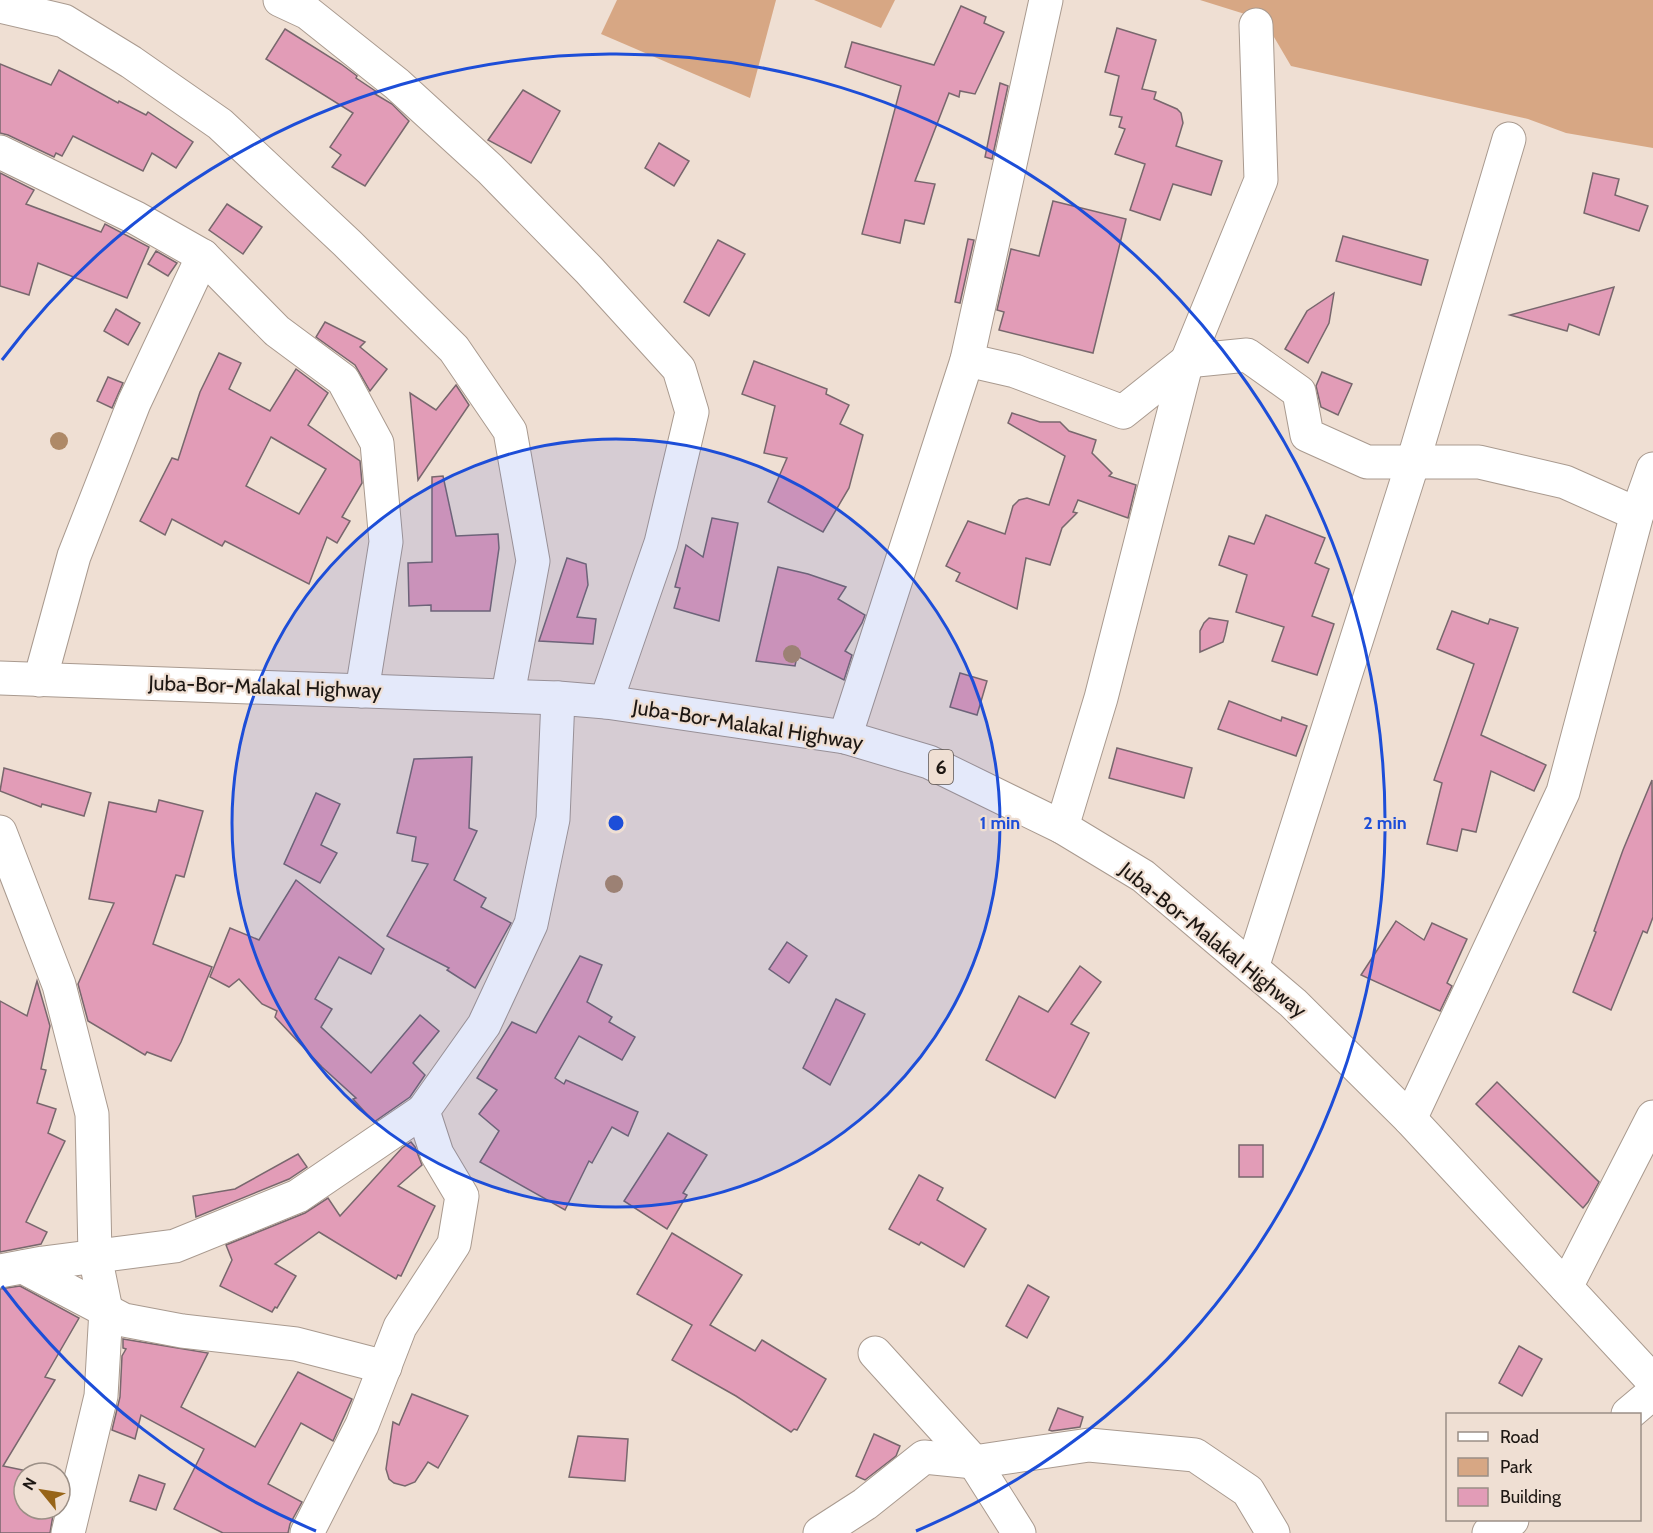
<svg xmlns="http://www.w3.org/2000/svg" width="1653" height="1533" font-family="Cabin,sans-serif">
<rect width="100%" height="100%" fill="#efdfd3"/>
<g fill="#d7a784">
<path d="M 617,0 L 776,0 L 750,98 L 601,34 Z"/>
<path d="M 814,0 L 895,0 L 881,28 Z"/>
<path d="M 1200,0 L 1653,0 L 1653,148 L 1566,133 L 1528,119 L 1291,66 L 1264,20 Z"/>
</g>
<g fill="#e29cb7" stroke="#78676d" stroke-width="1.5" fill-rule="evenodd">
<path d="M 961,6 L 986,17 L 984,23 L 1004,32 L 975,94 L 960,91 L 959,97 L 949,93 L 915,181 L 935,184 L 924,224 L 905,220 L 900,243 L 862,234 L 901,86 L 845,67 L 852,42 L 934,65 Z"/>
<path d="M 1117,28 L 1156,40 L 1142,89 L 1156,92 L 1154,99 L 1177,109 L 1181,113 L 1183,123 L 1176,146 L 1222,161 L 1211,195 L 1173,184 L 1160,220 L 1130,210 L 1145,164 L 1115,154 L 1125,129 L 1119,127 L 1122,117 L 1110,115 L 1119,76 L 1105,72 Z"/>
<path d="M 285,29 L 341,64 L 357,76 L 356,78 L 377,92 L 375,94 L 392,104 L 409,121 L 365,186 L 332,167 L 341,155 L 330,147 L 353,113 L 266,59 Z"/>
<path d="M 0,64 L 51,85 L 59,70 L 118,103 L 119,101 L 146,115 L 148,112 L 193,142 L 176,168 L 152,153 L 143,171 L 73,136 L 62,156 L 56,153 L 54,157 L 8,135 L 0,133 Z"/>
<path d="M 1000,83 L 1008,86 L 992,159 L 985,157 Z"/>
<path d="M 523,90 L 560,111 L 531,163 L 488,140 Z"/>
<path d="M 659,143 L 689,161 L 674,186 L 645,168 Z"/>
<path d="M 0,173 L 34,190 L 26,204 L 101,232 L 105,224 L 149,247 L 127,298 L 38,263 L 29,295 L 0,286 Z"/>
<path d="M 1593,173 L 1619,179 L 1615,195 L 1648,206 L 1639,231 L 1584,213 Z"/>
<path d="M 1053,201 L 1126,219 L 1093,353 L 999,330 L 1004,312 L 997,310 L 1011,249 L 1039,256 Z"/>
<path d="M 227,204 L 262,227 L 243,254 L 209,230 Z"/>
<path d="M 1343,236 L 1428,260 L 1421,285 L 1336,261 Z"/>
<path d="M 968,239 L 974,240 L 960,303 L 955,302 Z"/>
<path d="M 718,240 L 745,254 L 709,316 L 684,302 Z"/>
<path d="M 156,251 L 177,263 L 168,276 L 148,264 Z"/>
<path d="M 1614,287 L 1599,335 L 1569,324 L 1567,331 L 1510,315 Z"/>
<path d="M 1334,293 L 1329,323 L 1308,363 L 1285,349 L 1307,311 Z"/>
<path d="M 116,309 L 140,323 L 128,345 L 104,331 Z"/>
<path d="M 325,322 L 365,342 L 360,347 L 387,369 L 370,391 L 355,365 L 316,337 Z"/>
<path d="M 219,353 L 241,363 L 229,389 L 270,411 L 296,369 L 328,393 L 308,425 L 360,461 L 362,483 L 342,517 L 350,521 L 337,543 L 327,537 L 309,584 L 225,541 L 222,546 L 172,519 L 165,535 L 140,521 L 172,458 L 178,460 L 200,392 ZM 271,437 L 326,469 L 299,514 L 246,486 Z"/>
<path d="M 754,361 L 827,389 L 826,394 L 849,405 L 840,424 L 863,435 L 849,488 L 823,532 L 768,502 L 787,458 L 764,453 L 775,406 L 742,394 Z"/>
<path d="M 1322,372 L 1352,384 L 1338,415 L 1321,407 L 1316,386 Z"/>
<path d="M 108,377 L 123,383 L 112,408 L 97,401 Z"/>
<path d="M 456,385 L 469,405 L 418,480 L 410,393 L 436,410 Z"/>
<path d="M 1012,413 L 1040,422 L 1060,422 L 1069,431 L 1096,440 L 1092,453 L 1112,473 L 1109,476 L 1136,485 L 1128,518 L 1078,500 L 1073,512 L 1077,513 L 1062,528 L 1050,565 L 1026,558 L 1017,609 L 956,581 L 960,573 L 946,566 L 968,521 L 1005,534 L 1013,506 L 1019,500 L 1027,498 L 1049,505 L 1065,456 L 1008,423 Z"/>
<path d="M 443,476 L 456,536 L 498,534 L 499,548 L 490,611 L 431,611 L 431,605 L 409,606 L 408,563 L 432,562 L 432,477 Z"/>
<path d="M 1266,515 L 1325,538 L 1315,563 L 1329,569 L 1312,616 L 1334,624 L 1317,675 L 1272,661 L 1284,627 L 1236,612 L 1247,575 L 1219,565 L 1229,536 L 1254,544 Z"/>
<path d="M 712,518 L 738,523 L 719,621 L 674,608 L 680,588 L 675,587 L 686,545 L 703,557 Z"/>
<path d="M 567,558 L 586,564 L 588,585 L 577,617 L 596,619 L 593,644 L 539,641 Z"/>
<path d="M 778,567 L 808,574 L 846,587 L 838,599 L 865,615 L 862,623 L 845,651 L 852,655 L 844,680 L 797,656 L 795,666 L 756,661 Z"/>
<path d="M 1452,611 L 1488,624 L 1490,619 L 1518,628 L 1481,735 L 1546,765 L 1534,791 L 1491,771 L 1476,832 L 1462,829 L 1457,851 L 1427,844 L 1442,783 L 1434,780 L 1474,664 L 1437,649 Z"/>
<path d="M 1209,618 L 1228,621 L 1225,635 L 1223,642 L 1200,652 L 1200,631 L 1204,623 Z"/>
<path d="M 960,673 L 987,681 L 977,715 L 950,707 Z"/>
<path d="M 1229,701 L 1281,721 L 1282,717 L 1307,726 L 1296,756 L 1218,729 Z"/>
<path d="M 1117,748 L 1192,768 L 1184,798 L 1109,778 Z"/>
<path d="M 472,757 L 469,828 L 477,831 L 454,880 L 486,898 L 481,907 L 511,923 L 475,988 L 447,970 L 449,968 L 387,936 L 428,864 L 412,861 L 416,837 L 397,833 L 414,759 Z"/>
<path d="M 4,768 L 91,793 L 84,816 L 42,804 L 41,807 L 0,791 Z"/>
<path d="M 1652,780 L 1653,917 L 1647,933 L 1643,931 L 1611,1010 L 1573,992 L 1596,932 L 1594,931 L 1623,850 Z"/>
<path d="M 316,793 L 340,804 L 321,845 L 337,853 L 320,883 L 284,864 Z"/>
<path d="M 159,800 L 203,811 L 184,877 L 176,875 L 153,944 L 212,967 L 181,1042 L 171,1061 L 147,1052 L 145,1055 L 88,1021 L 78,984 L 114,903 L 89,899 L 109,802 L 156,812 Z"/>
<path d="M 296,880 L 384,949 L 371,974 L 339,957 L 315,999 L 332,1009 L 321,1027 L 371,1073 L 420,1015 L 439,1031 L 413,1063 L 425,1075 L 410,1097 L 374,1122 L 353,1099 L 356,1098 L 322,1067 L 275,1017 L 277,1011 L 262,1004 L 239,979 L 229,987 L 210,977 L 230,928 L 259,940 Z"/>
<path d="M 1396,921 L 1424,940 L 1432,923 L 1467,939 L 1447,983 L 1452,986 L 1440,1011 L 1361,975 Z"/>
<path d="M 787,942 L 807,956 L 789,983 L 769,969 Z"/>
<path d="M 580,956 L 602,965 L 587,1002 L 612,1017 L 609,1022 L 635,1037 L 622,1060 L 579,1036 L 555,1078 L 564,1084 L 566,1080 L 638,1112 L 628,1136 L 612,1127 L 592,1163 L 589,1161 L 565,1210 L 480,1162 L 499,1131 L 479,1114 L 497,1090 L 477,1078 L 512,1022 L 536,1033 Z"/>
<path d="M 1080,966 L 1101,982 L 1071,1024 L 1089,1033 L 1055,1098 L 986,1060 L 1019,996 L 1048,1012 Z"/>
<path d="M 37,981 L 50,1026 L 41,1069 L 46,1070 L 37,1103 L 56,1109 L 48,1133 L 65,1141 L 26,1222 L 47,1232 L 41,1244 L 0,1252 L 0,1001 L 27,1016 Z"/>
<path d="M 836,999 L 865,1014 L 830,1085 L 803,1068 Z"/>
<path d="M 1497,1082 L 1599,1182 L 1588,1202 L 1583,1208 L 1476,1104 Z"/>
<path d="M 668,1133 L 707,1155 L 683,1193 L 687,1195 L 667,1229 L 624,1201 Z"/>
<path d="M 411,1142 L 415,1147 L 422,1165 L 398,1186 L 435,1206 L 401,1276 L 398,1275 L 396,1279 L 319,1232 L 275,1264 L 296,1276 L 277,1308 L 275,1307 L 272,1312 L 220,1286 L 232,1260 L 226,1245 L 305,1213 L 328,1198 L 340,1216 L 402,1148 Z"/>
<rect x="1239" y="1145" width="24" height="32"/>
<path d="M 298,1154 L 307,1167 L 289,1179 L 196,1217 L 193,1196 L 235,1189 Z"/>
<path d="M 919,1175 L 943,1188 L 937,1200 L 986,1229 L 964,1267 L 921,1242 L 919,1245 L 889,1229 Z"/>
<path d="M 672,1233 L 742,1275 L 710,1325 L 755,1351 L 762,1340 L 826,1379 L 797,1430 L 794,1429 L 791,1432 L 736,1396 L 672,1360 L 692,1325 L 637,1294 Z"/>
<path d="M 1028,1285 L 1049,1297 L 1027,1338 L 1006,1326 Z"/>
<path d="M 20,1286 L 79,1318 L 45,1377 L 55,1380 L 3,1466 L 37,1473 L 24,1473 L 24,1509 L 54,1509 L 50,1533 L 0,1533 L 0,1289 Z"/>
<path d="M 123,1339 L 208,1353 L 181,1407 L 255,1447 L 298,1372 L 352,1399 L 333,1441 L 301,1423 L 268,1484 L 302,1502 L 290,1524 L 288,1533 L 223,1533 L 174,1509 L 204,1449 L 141,1415 L 135,1439 L 112,1430 L 120,1397 L 122,1356 L 126,1349 L 123,1348 Z"/>
<path d="M 1519,1346 L 1542,1359 L 1522,1396 L 1499,1383 Z"/>
<path d="M 412,1394 L 468,1416 L 438,1468 L 428,1462 L 415,1482 L 405,1486 L 394,1483 L 389,1479 L 386,1469 L 393,1422 L 399,1425 Z"/>
<path d="M 1058,1408 L 1083,1417 L 1080,1427 L 1052,1431 L 1049,1430 Z"/>
<path d="M 874,1434 L 900,1446 L 896,1456 L 865,1480 L 856,1476 Z"/>
<path d="M 578,1436 L 628,1439 L 625,1481 L 569,1477 Z"/>
<path d="M 139,1475 L 165,1484 L 156,1510 L 130,1501 Z"/>
</g>
<g fill="none" stroke-linecap="round" stroke-linejoin="round">
<defs>
<g id="street">
<path d="M 280,0 L 308,13 L 397,84 L 490,169 L 589,270 L 679,369 L 692,412 L 661,543 L 606,702"/>
<path d="M 0,6 L 64,21 L 131,62 L 220,124 L 347,243 L 454,349 L 510,431 L 533,561 L 508,694"/>
<path d="M 0,152 L 136,218 L 203,256 L 277,331 L 343,380 L 377,443 L 386,542 L 362,691"/>
<path d="M 967,360 L 1015,371 L 1123,412 L 1187,361 L 1247,355 L 1299,392 L 1307,435 L 1367,462 L 1479,462 L 1565,482 L 1637,514"/>
<path d="M 40,680 L 74,556 L 134,403 L 203,256"/>
<path d="M 845,737 L 967,360 L 1046,0"/>
<path d="M 1062,827 L 1101,698 L 1187,361 L 1261,180 L 1256,25"/>
<path d="M 0,832 L 59,985 L 92,1114 L 95,1256 L 106,1310 L 101,1396 L 68,1533"/>
<path d="M 1252,968 L 1413,462 L 1509,139"/>
<path d="M 1410,1119 L 1563,792 L 1637,514 L 1653,469"/>
<path d="M 23,1267 L 124,1320 L 182,1331 L 296,1344 L 385,1367"/>
<path d="M 0,1271 L 43,1263 L 175,1246 L 298,1196 L 423,1111"/>
<path d="M 1566,1287 L 1653,1117"/>
<path d="M 875,1353 L 974,1462 L 1019,1533"/>
<path d="M 1628,1414 L 1653,1393"/>
<path d="M 307,1533 L 362,1425 L 400,1327 L 454,1244 L 462,1196 L 437,1154 L 423,1111 L 484,1025 L 531,924 L 553,819 L 558,698"/>
<path d="M 820,1533 L 865,1504 L 924,1457 L 974,1462 L 1089,1445 L 1195,1455 L 1248,1491 L 1273,1533"/>
<path d="M 1489,1533 L 1512,1520"/>
</g>
<path id="primary" d="M 0,678 L 558,698 L 606,702 L 845,737 L 929,762 L 1062,827 L 1143,876 L 1293,1003 L 1410,1119 L 1653,1381"/>
</defs>
<use href="#street" stroke="#a99a8f" stroke-width="35"/>
<use href="#primary" stroke="#a99a8f" stroke-width="35"/>
<use href="#street" stroke="#fff" stroke-width="33"/>
<use href="#primary" stroke="#fff" stroke-width="33"/>
</g>
<g fill="#ae8967">
<circle cx="59" cy="441" r="9"/>
<circle cx="792" cy="654" r="9"/>
<circle cx="614" cy="884" r="9"/>
</g>
<circle cx="616" cy="823" r="384" fill="#1d4ed8" fill-opacity=".12"/>
<g fill="none" stroke="#1d4ed8" stroke-width="3">
<circle cx="616" cy="823" r="384"/>
<path d="M316 1531A769 769 0 0 1 2 1286M2 360A769 769 0 1 1 916 1531"/>
</g>
<g text-anchor="middle" stroke-width="4.5" stroke-linejoin="round" paint-order="stroke">
<rect fill="#efdfd3" stroke="#5c534d" stroke-width="1.5" x="929" y="750" width="24" height="34" rx="4.5"/>
<g font-size="20" font-weight="bold" fill="#1d1713">
<text x="941" y="774">6</text>
</g>
<g font-size="21" fill="#1d1713" stroke="#efdfd3">
<text transform="translate(265 687) rotate(2)" y="7">Juba-Bor-Malakal Highway</text>
<text transform="translate(748 725) rotate(9)" y="7">Juba-Bor-Malakal Highway</text>
<text transform="translate(1213 940) rotate(39)" y="7">Juba-Bor-Malakal Highway</text>
</g>
</g>
<circle cx="616" cy="823" r="9" fill="#1d4ed8" stroke="#efdfd3" stroke-width="3"/>
<g font-size="18" text-anchor="middle" font-weight="bold" fill="#1d4ed8" stroke="#efdfd3" stroke-width="4.5" stroke-linejoin="round" paint-order="stroke">
<text x="1000" y="829">1 min</text>
<text x="1385" y="829">2 min</text>
</g>
<rect x="1446" y="1413" width="195" height="108" fill="#efdfd3" stroke="#9b8f86" stroke-width="1.5"/>
<rect x="1458" y="1432" width="30" height="9" fill="#ffffff" stroke="#9b8f86" stroke-width="1.5"/>
<text x="1500" y="1443" font-size="18" fill="#1d1713">Road</text>
<rect x="1458" y="1458" width="30" height="18" fill="#d7a784" stroke="#9b8f86" stroke-width="1.5"/>
<text x="1500" y="1473" font-size="18" fill="#1d1713">Park</text>
<rect x="1458" y="1488" width="30" height="18" fill="#e29cb7" stroke="#9b8f86" stroke-width="1.5"/>
<text x="1500" y="1503" font-size="18" fill="#1d1713">Building</text>
<g transform="translate(42 1491) rotate(300)"><circle r="28" fill="#efdfd3" stroke="#9b8f86" stroke-width="1.5"/>
<path d="M0-4.5L10 22L0 15L-10 22Z" fill="#976418"/>
<text y="-9" font-size="16" font-weight="bold" text-anchor="middle" fill="#1d1713">N</text>
</g>
</svg>
